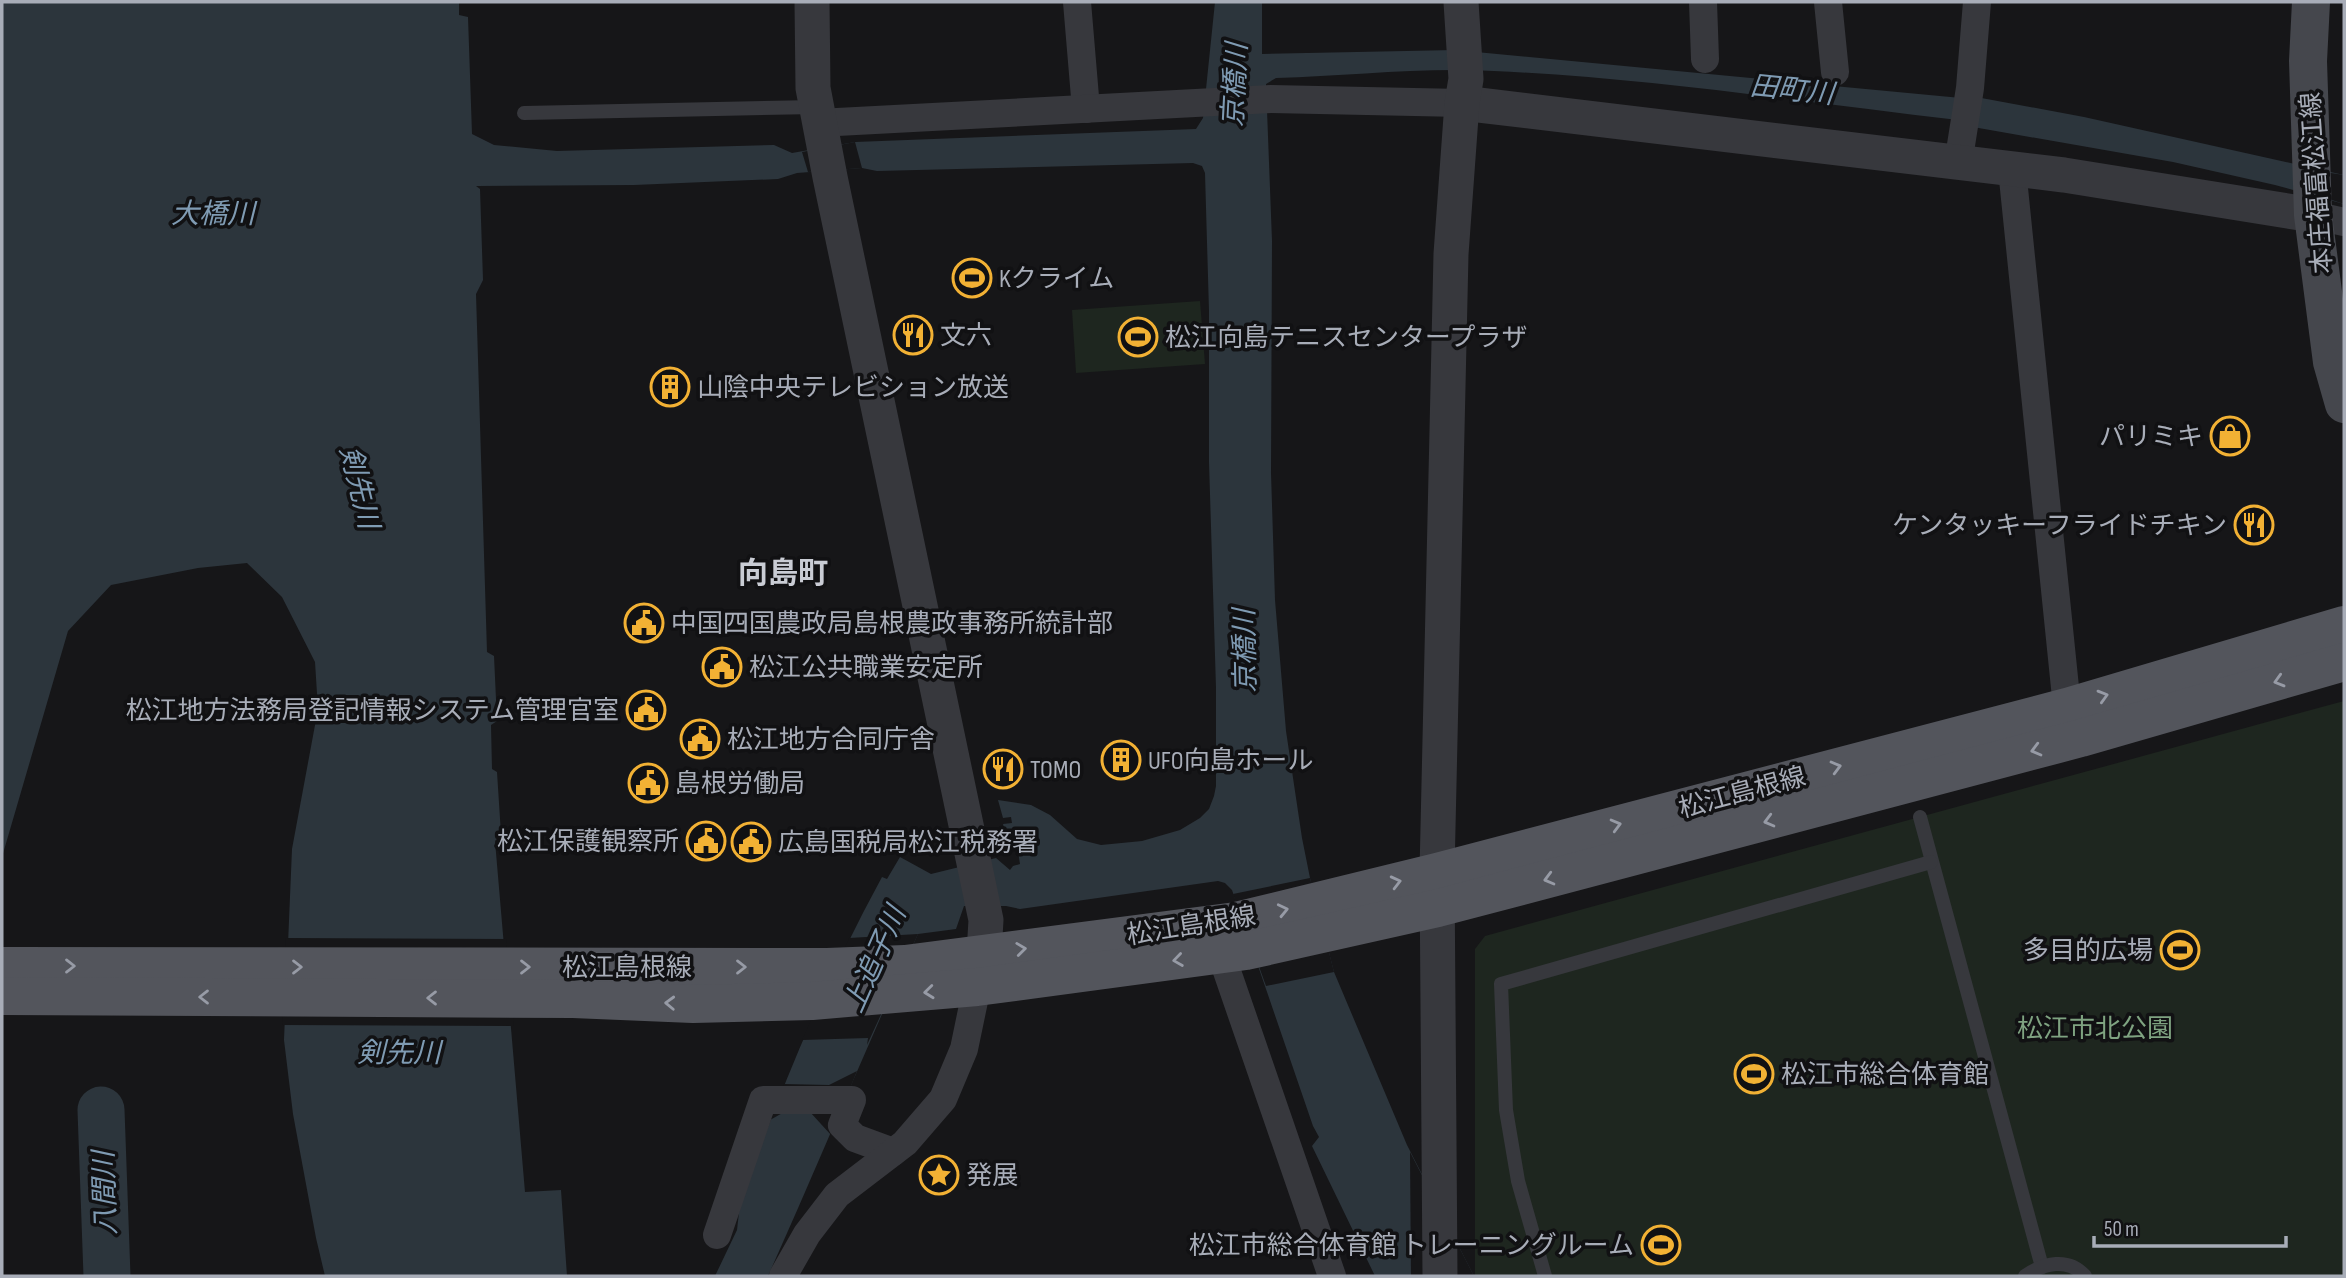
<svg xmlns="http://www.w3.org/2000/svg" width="2346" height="1278" font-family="'Sofia Sans Condensed','Noto Sans JP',sans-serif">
<rect width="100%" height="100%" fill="#161618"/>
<g fill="#1e261f">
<path d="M 1200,301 L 1205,364 L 1076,373 L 1072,310 Z"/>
<path d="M 2344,701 L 2344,1276 L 1475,1276 L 1475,949 L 1485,936 Z"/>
</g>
<path fill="#2c353c" d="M 2,2 L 459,2 L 459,15 L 468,17 L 472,134 L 494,145 L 557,151 L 774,145 L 792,153 L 855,142 L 1196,129 L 1203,118 L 1215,2 L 1262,2 L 1262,54 L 1455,50 L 1961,98 L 1976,97 L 2084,117 L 2344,175 L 2344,204 L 2275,185 L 2173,162 L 1973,127 L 1958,120 C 1804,102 1649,78 1494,71 C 1422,67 1348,76 1276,78 L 1266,84 L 1272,241 L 1271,473 L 1275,600 L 1286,731 L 1302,838 L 1310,878 L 1334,972 L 1407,1145 L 1474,1276 L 1375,1276 L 1312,1146 L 1319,1137 L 1313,1126 L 1232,890 L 1225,883 L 1218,881 L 1020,909 L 1006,906 L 964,906 L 956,929 L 918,934 C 866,1047 819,1163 768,1276 L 715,1276 L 737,1230 L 740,1204 C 779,1091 825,982 882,877 L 887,879 L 900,857 L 931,874 L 996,858 L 1010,870 L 1013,866 L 1020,864 L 1016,839 L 1007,841 L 1003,824 L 1012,823 L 1011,817 L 1003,818 L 998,800 L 1031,805 L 1050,815 L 1077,839 L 1101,845 L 1142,841 L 1180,830 L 1200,818 L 1209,809 L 1214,796 L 1216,786 L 1216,688 L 1209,462 L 1209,311 L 1205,173 L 1202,166 L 1193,163 L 877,171 L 862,168 L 797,173 L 778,179 L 634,185 L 476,186 L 480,189 L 483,280 L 476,294 L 487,652 L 494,656 L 497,721 L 491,725 L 492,769 L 497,772 L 501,834 L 495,841 L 525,1192 L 561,1190 L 567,1276 L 325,1276 L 316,1238 L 293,1114 L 284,1040 L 292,849 L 318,709 L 315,662 L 282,597 L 247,563 L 198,568 L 111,585 L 68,631 L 2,857 Z"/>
<g fill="#161618">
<path d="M 855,142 L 862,168 L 808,172 L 802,152 Z"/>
<path d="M 2324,172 L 2344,175 L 2344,204 L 2323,197 Z"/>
<path d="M 1310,878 L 1334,972 L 1266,986 L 1233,894 Z"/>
<path d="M 918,934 L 867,1045 L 868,1038 L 802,1040 L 849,938 Z"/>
<path d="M 286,938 L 506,939 L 514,1026 L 282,1025 Z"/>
<path d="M 857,1071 L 831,1135 L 810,1112 L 786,1111 L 770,1120 L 784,1084 L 829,1085 Z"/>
<path d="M 1410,1152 L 1474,1276 L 1411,1276 Z"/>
</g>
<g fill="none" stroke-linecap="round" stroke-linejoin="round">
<path stroke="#2c353c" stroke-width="47" d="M 101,1110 L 107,1276"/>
<g stroke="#37383d" stroke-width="14">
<path d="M 524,113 L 816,107"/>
<path d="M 1920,817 L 2042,1267"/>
<path d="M 1545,1276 L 1518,1181 L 1506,1110 L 1501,984 L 1931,862"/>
<path d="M 2025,1276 C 2044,1263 2068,1257 2085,1276"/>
</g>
<g stroke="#37383d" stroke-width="28">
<path d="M 1077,2 L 1086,109"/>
<path d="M 1703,2 L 1705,59"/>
<path d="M 1828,2 L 1835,72"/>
<path d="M 818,123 L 1271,99 L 1462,103"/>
<path d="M 1958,164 L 1970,88 L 1977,2"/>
<path d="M 2012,169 L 2067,707"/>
<path d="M 2313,215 L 2344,222"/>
<path d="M 1221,954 L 1332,1276"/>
<path d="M 717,1235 L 763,1100 L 852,1100 L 842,1125 L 855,1138 L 893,1152"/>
<path d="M 783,1276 L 807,1234 L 837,1195 L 905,1143 L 943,1099 L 964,1049 L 980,972"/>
</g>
<g stroke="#37383d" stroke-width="35">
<path d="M 812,2 L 813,88 L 830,177 L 986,920 L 984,953"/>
<path d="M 1462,103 L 2064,175 L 2313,215"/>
<path d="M 1440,1276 L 1437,872 L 1451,254 L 1462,103 L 1466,79 L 1461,2"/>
</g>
<path stroke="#45474d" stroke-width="38" d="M 2311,2 L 2308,61 L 2313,215 L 2332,362 L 2344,404"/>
<g stroke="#53555c" stroke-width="38">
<path d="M 2,966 L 827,967 L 905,964 L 1236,921 L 1437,872 L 2067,707 L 2344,625"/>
<path d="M 2,996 L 573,999 L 693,1004 L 812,1001 L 977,987 L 1246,951 L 1438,908 L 2081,738 L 2344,662"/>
</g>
</g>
<defs><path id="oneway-chevron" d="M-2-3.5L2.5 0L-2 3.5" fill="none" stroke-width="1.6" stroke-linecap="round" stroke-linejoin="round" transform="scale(1.75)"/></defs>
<g stroke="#979ba6">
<use href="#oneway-chevron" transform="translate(2279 681) rotate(164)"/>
<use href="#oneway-chevron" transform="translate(2103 696) rotate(-16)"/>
<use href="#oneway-chevron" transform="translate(2036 750) rotate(165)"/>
<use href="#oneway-chevron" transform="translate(1836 767) rotate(-15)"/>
<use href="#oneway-chevron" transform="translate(1769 821) rotate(165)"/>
<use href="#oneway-chevron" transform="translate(1616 825) rotate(-15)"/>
<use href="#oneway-chevron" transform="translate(1549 879) rotate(165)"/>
<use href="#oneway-chevron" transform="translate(1396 882) rotate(-14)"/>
<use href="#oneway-chevron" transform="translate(1283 910) rotate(-13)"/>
<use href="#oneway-chevron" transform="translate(1021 949) rotate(-7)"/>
<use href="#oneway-chevron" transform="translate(1178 960) rotate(172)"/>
<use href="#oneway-chevron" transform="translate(70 966)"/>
<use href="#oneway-chevron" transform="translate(297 967)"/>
<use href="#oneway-chevron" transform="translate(525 967)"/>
<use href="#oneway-chevron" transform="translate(741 967)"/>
<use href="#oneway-chevron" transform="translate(929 992) rotate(174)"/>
<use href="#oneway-chevron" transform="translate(204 997) rotate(-180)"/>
<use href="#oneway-chevron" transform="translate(432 998) rotate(-180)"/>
<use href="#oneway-chevron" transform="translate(670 1003) rotate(-178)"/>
</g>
<defs>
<symbol id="stadium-ring" viewBox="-11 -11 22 22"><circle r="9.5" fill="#111113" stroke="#f2b134" stroke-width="1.5"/><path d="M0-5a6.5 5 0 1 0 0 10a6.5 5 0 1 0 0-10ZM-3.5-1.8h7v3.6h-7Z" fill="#f2b134"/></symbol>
<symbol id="restaurant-ring" viewBox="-11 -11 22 22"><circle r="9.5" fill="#111113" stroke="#f2b134" stroke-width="1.5"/><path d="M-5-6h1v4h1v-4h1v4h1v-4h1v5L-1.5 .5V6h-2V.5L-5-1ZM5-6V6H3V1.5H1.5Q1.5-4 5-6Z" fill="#f2b134"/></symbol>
<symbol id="building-ring" viewBox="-11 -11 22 22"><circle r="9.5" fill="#111113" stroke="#f2b134" stroke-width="1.5"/><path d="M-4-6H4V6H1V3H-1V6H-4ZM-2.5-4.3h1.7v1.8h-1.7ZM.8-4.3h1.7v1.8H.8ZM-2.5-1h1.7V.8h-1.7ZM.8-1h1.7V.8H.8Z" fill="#f2b134"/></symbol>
<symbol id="shop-ring" viewBox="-11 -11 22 22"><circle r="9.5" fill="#111113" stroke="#f2b134" stroke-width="1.5"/><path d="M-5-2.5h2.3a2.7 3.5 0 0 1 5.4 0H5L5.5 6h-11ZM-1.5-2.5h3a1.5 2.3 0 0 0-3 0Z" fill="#f2b134"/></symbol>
<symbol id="civic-ring" viewBox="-11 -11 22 22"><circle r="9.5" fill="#111113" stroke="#f2b134" stroke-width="1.5"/><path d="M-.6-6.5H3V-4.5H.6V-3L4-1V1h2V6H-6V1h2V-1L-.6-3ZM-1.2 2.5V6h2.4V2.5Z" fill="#f2b134"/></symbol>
<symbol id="sight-ring" viewBox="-11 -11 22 22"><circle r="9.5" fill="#111113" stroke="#f2b134" stroke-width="1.5"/><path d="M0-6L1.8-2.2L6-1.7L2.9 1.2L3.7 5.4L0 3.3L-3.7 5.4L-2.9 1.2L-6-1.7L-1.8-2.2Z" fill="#f2b134"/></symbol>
</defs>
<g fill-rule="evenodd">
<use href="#stadium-ring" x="950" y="256" width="44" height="44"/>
<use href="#restaurant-ring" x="891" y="313" width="44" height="44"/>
<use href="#stadium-ring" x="1116" y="315" width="44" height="44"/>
<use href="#building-ring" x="648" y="365" width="44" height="44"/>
<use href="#shop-ring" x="2208" y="414" width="44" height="44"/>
<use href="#restaurant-ring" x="2232" y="503" width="44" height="44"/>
<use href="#civic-ring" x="622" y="601" width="44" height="44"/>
<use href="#civic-ring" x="700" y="645" width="44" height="44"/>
<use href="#civic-ring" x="624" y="688" width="44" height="44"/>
<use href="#civic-ring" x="678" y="717" width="44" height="44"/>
<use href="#building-ring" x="1099" y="738" width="44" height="44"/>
<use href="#restaurant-ring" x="981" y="747" width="44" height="44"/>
<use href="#civic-ring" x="626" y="761" width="44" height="44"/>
<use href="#civic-ring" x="684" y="819" width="44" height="44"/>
<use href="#civic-ring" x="729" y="820" width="44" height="44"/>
<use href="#stadium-ring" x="2158" y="928" width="44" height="44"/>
<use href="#stadium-ring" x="1732" y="1052" width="44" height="44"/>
<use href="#sight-ring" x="917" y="1153" width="44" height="44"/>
<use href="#stadium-ring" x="1639" y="1223" width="44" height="44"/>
</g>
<g text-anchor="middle" stroke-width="7" stroke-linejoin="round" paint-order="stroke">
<g font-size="26" fill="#a8adb8" stroke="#111113">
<text transform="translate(2316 183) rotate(-94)" y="9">本庄福富松江線</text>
<text transform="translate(1742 792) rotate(-15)" y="9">松江島根線</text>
<text transform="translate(1191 925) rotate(-9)" y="9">松江島根線</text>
<text x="627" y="976">松江島根線</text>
</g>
<g font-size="26" fill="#a8adb8" stroke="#111113" text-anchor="start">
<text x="999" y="287">Kクライム</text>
<text x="940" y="344">文六</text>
<text x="1165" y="346">松江向島テニスセンタープラザ</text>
<text x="697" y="396">山陰中央テレビション放送</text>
<text x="2203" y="445" text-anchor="end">パリミキ</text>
<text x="2227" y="534" text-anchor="end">ケンタッキーフライドチキン</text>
<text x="671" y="632">中国四国農政局島根農政事務所統計部</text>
<text x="749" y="676">松江公共職業安定所</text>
<text x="619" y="719" text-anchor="end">松江地方法務局登記情報システム管理官室</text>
<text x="727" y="748">松江地方合同庁舎</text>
<text x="1148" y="769">UFO向島ホール</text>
<text x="1030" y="778">TOMO</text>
<text x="675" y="792">島根労働局</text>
<text x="679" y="850" text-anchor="end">松江保護観察所</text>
<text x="778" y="851">広島国税局松江税務署</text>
<text x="2153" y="959" text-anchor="end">多目的広場</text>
<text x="1781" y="1083">松江市総合体育館</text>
<text x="966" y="1184">発展</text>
<text x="1634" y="1254" text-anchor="end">松江市総合体育館 トレーニングルーム</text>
</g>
<g font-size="26" fill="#7fa381" stroke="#111113">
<text x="2095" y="1037">松江市北公園</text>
</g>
<g font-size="28" font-style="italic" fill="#7f9bb3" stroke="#111113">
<text transform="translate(1234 85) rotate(-87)" y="10">京橋川</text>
<text transform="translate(1792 89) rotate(6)" y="10">田町川</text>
<text x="213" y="223">大橋川</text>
<text transform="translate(360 487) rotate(76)" y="10">剣先川</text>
<text transform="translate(1244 651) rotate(-91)" y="10">京橋川</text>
<text transform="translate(874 959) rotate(-66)" y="10">上追子川</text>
<text x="399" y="1062">剣先川</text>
<text transform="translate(104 1193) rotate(-92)" y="10">八間川</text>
</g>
<g font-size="30" font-weight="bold" fill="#c9ccd4" stroke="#111113">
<text x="783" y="583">向島町</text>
</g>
</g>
<rect width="2346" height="1278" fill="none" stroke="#a8adb8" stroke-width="7"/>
<path d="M2094 1236v10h192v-10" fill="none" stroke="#a8adb8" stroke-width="3.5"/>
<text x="2104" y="1236" font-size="21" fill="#a8adb8" stroke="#111113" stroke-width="5" paint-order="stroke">50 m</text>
</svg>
